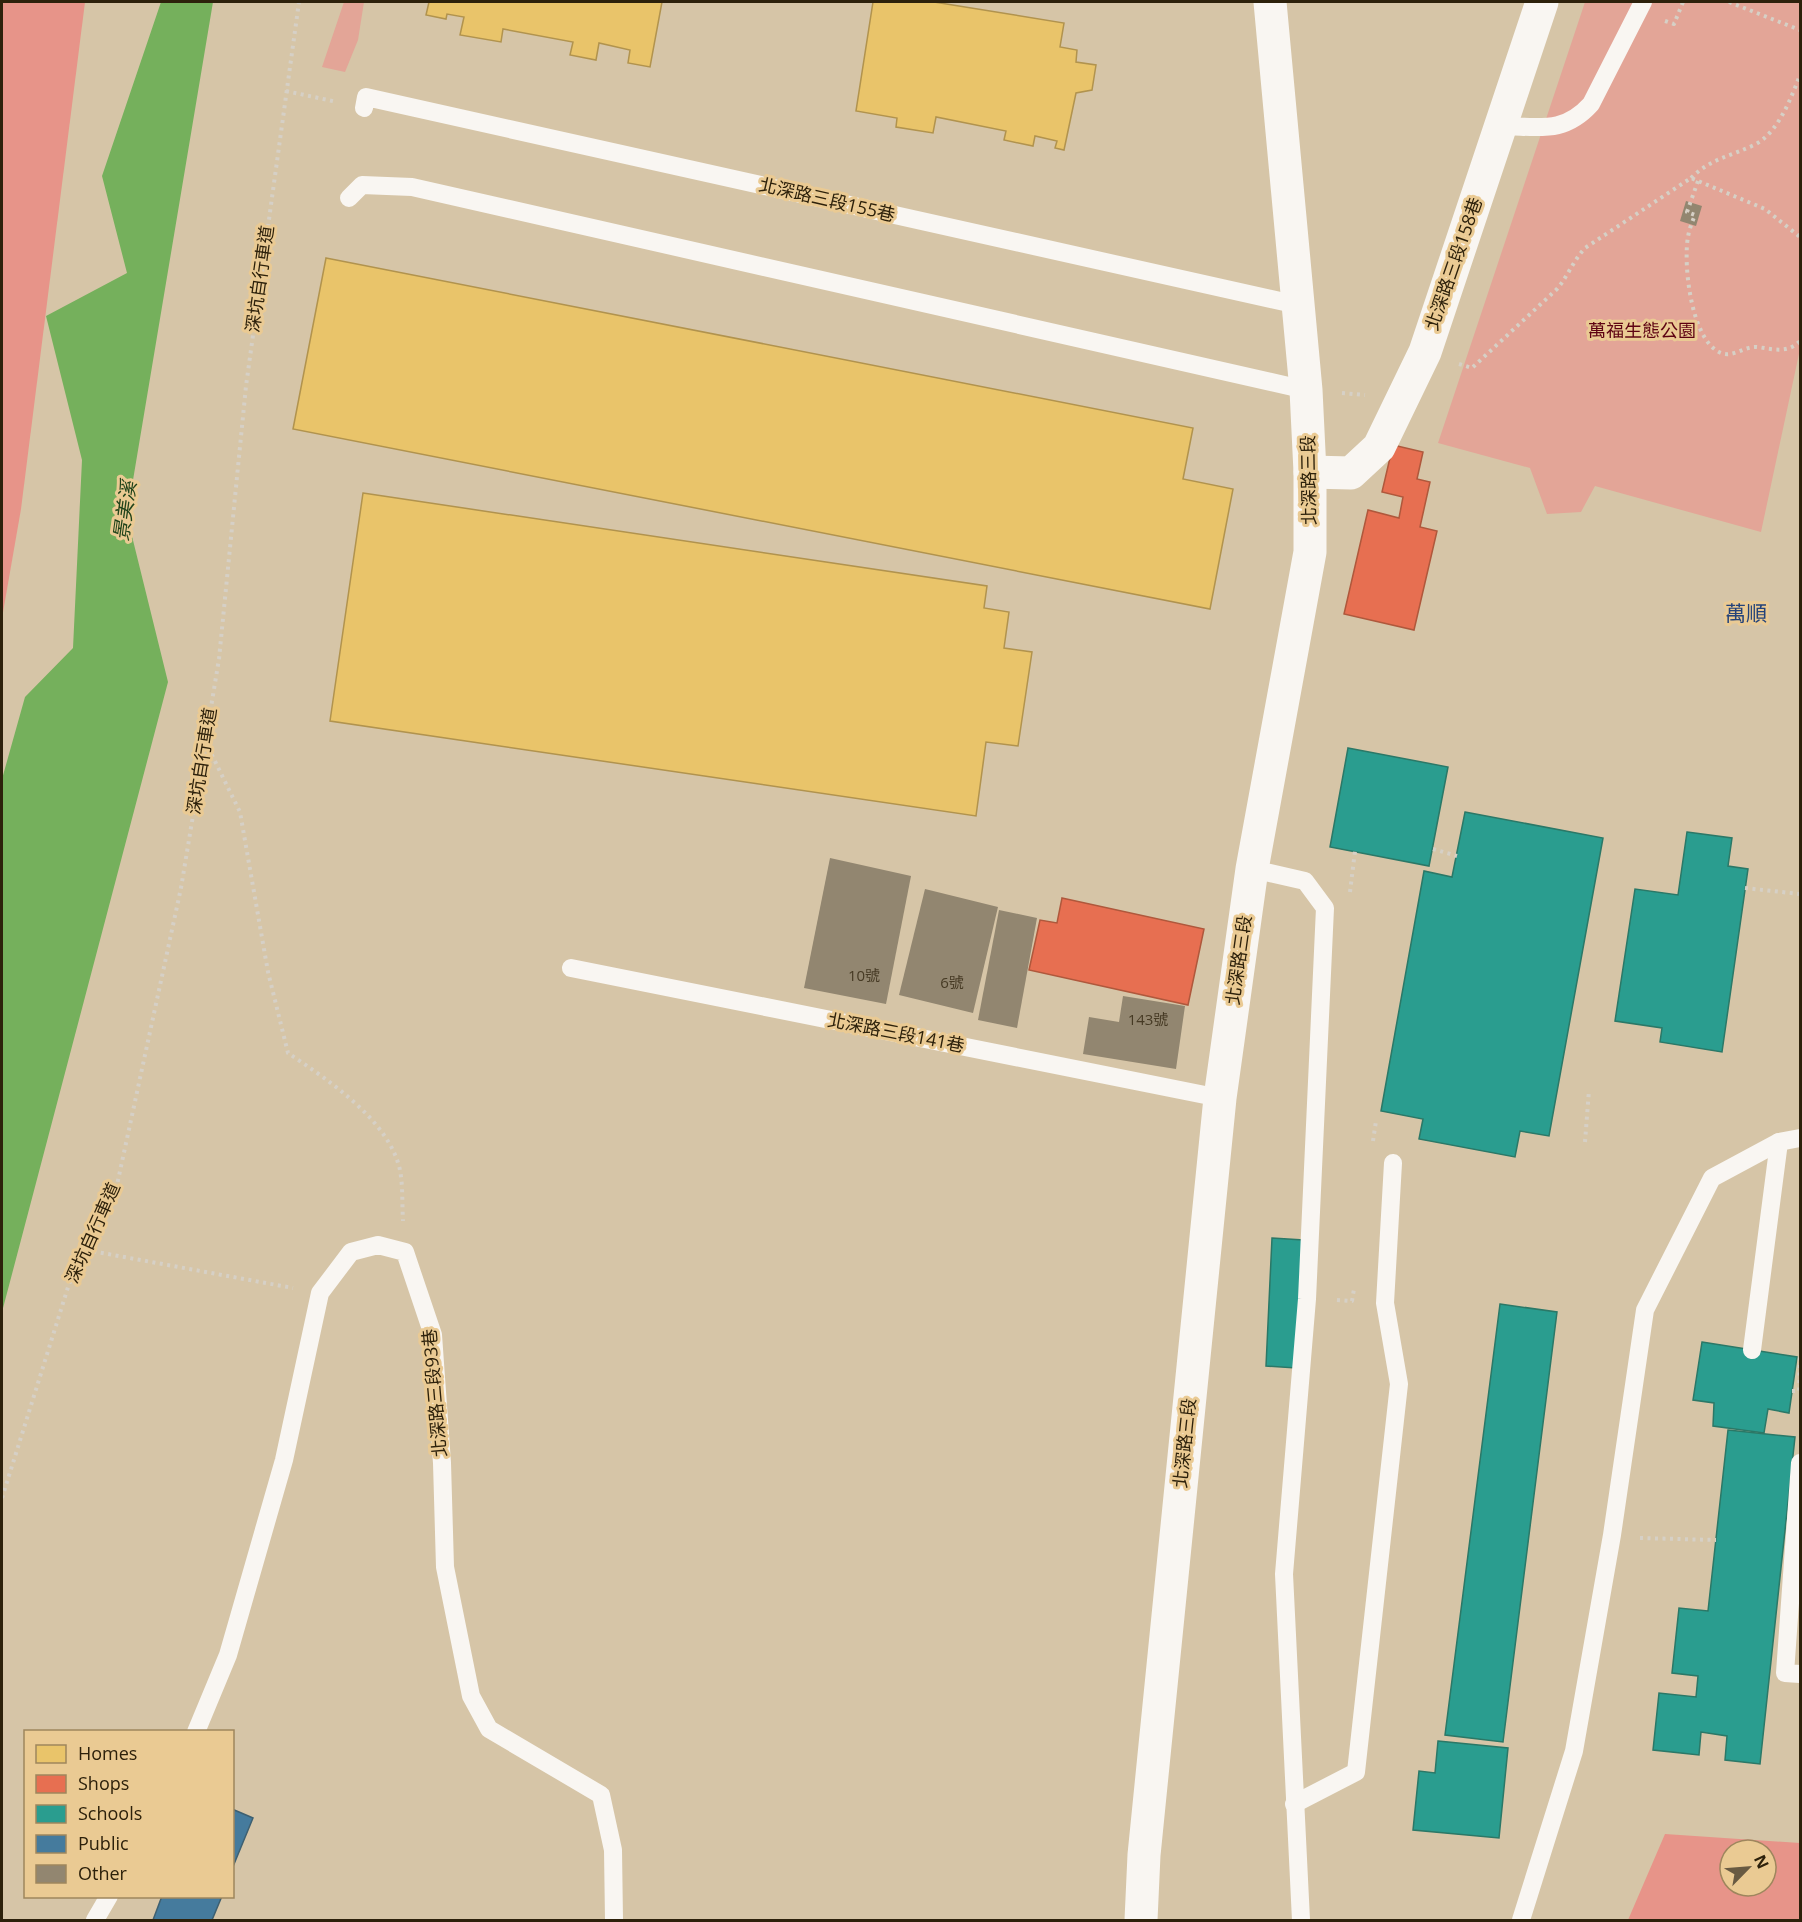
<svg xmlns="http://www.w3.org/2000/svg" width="1802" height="1922" font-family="'Open Sans','Noto Sans TC',sans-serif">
<rect width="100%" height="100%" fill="#d6c5a7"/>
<g fill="#e3a597">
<path d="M 344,2 L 364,2 L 358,40 L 345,72 L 322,67 Z"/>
<path d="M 1585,2 L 1800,2 L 1800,349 L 1761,532 L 1595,486 L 1581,512 L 1547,514 L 1530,468 L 1438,443 Z"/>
</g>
<g fill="#e79489" fill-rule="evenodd">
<path d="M 2,2 L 85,2 L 21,509 L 2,618 Z"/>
<path d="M 1665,1834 L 1800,1843 L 1800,1920 L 1628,1920 ZM 1730,1850 L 1766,1850 L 1766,1886 L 1730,1886 Z"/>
</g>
<path fill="#75b05c" d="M 161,2 L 213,2 L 127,516 L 168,682 L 2,1312 L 2,779 L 25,697 L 73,648 L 82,460 L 46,316 L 127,273 L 102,176 Z"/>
<g fill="#e9c46a" stroke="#b1934e" stroke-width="1.5">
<path d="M 429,2 L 662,2 L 650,67 L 628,63 L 630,50 L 599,43 L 596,60 L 570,55 L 573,42 L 503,29 L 501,42 L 460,35 L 464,17 L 447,14 L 446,19 L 426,15 Z"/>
<path d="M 873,2 L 934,2 L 1064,23 L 1060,47 L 1077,50 L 1076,62 L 1096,65 L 1092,90 L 1076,93 L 1064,150 L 1055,148 L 1057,141 L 1035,136 L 1033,146 L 1004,140 L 1006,131 L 936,117 L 933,133 L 896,127 L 897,118 L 856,111 Z"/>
<path d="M 326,258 L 1193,428 L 1183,479 L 1233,489 L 1210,609 L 293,429 Z"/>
<path d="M 363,493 L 987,586 L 984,608 L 1009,612 L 1004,648 L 1032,652 L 1018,746 L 986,742 L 976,816 L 330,721 Z"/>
</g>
<g fill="#e76f51" stroke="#af583c" stroke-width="1.5">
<path d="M 1393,445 L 1423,452 L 1417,479 L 1430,482 L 1420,527 L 1437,531 L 1414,630 L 1344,614 L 1368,510 L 1399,518 L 1403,497 L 1382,492 Z"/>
<path d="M 1062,898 L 1204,929 L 1188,1005 L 1029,970 L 1040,920 L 1057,923 Z"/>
</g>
<g fill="#2a9d8f" stroke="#2b7867" stroke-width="1.5">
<path d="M 1348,748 L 1448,767 L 1429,866 L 1330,847 Z"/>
<path d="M 1465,812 L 1603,838 L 1549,1136 L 1520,1131 L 1515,1157 L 1419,1139 L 1423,1119 L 1381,1111 L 1424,871 L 1452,877 Z"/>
<path d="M 1687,832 L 1732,838 L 1728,866 L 1748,869 L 1722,1052 L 1660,1042 L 1662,1028 L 1615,1021 L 1635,889 L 1678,895 Z"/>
<path d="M 1272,1238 L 1303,1240 L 1296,1368 L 1266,1366 Z"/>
<path d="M 1500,1304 L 1557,1312 L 1503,1742 L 1445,1735 Z"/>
<path d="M 1702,1342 L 1797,1357 L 1789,1413 L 1768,1409 L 1764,1433 L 1713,1426 L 1714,1403 L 1693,1400 Z"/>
<path d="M 1728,1430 L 1795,1437 L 1760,1764 L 1725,1760 L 1727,1736 L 1701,1732 L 1699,1755 L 1653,1750 L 1659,1693 L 1696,1697 L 1698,1676 L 1672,1673 L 1679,1608 L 1708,1611 Z"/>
<path d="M 1438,1741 L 1508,1748 L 1499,1838 L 1413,1830 L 1419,1771 L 1435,1773 Z"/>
</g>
<g fill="#457b9d" stroke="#3e6071" stroke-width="1.5">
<path d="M 232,1809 L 253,1818 L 232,1869 Z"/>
<path d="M 162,1896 L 222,1896 L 212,1920 L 153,1920 Z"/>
</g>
<g fill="#928670">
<path d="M 1686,201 L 1702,206 L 1696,226 L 1680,221 Z"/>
<path d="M 830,858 L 911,876 L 886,1004 L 804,988 Z"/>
<path d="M 925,889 L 998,907 L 973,1013 L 899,995 Z"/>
<path d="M 999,910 L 1037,918 L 1017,1028 L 978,1020 Z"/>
<path d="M 1123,996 L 1185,1006 L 1176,1069 L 1083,1054 L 1089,1017 L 1119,1022 Z"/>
</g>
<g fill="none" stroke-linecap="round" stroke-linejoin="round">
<g stroke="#d6d0c6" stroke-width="4" stroke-dasharray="3 4.5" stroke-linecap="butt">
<path d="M 1729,2 L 1800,30"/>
<path d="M 1665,21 L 1674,24 L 1683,2"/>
<path d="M 286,91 L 337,102"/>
<path d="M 1691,178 C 1711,158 1732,156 1756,144 C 1779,131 1791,98 1800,75"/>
<path d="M 1698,181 L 1687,212 L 1695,215 C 1692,222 1689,230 1688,237 C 1683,264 1691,341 1721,353 C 1733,358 1744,346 1757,347 C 1773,349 1787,354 1800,341"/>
<path d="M 1459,364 L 1472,368 L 1557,289 C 1568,276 1573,261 1585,248 L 1691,178 L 1765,209 L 1800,237"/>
<path d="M 1342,393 L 1365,395"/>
<path d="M 205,741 L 240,812 L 268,972 L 288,1053 C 328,1080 389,1120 400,1170 C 403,1186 402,1204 403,1221"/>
<path d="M 1433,849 L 1457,856"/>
<path d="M 1745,888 L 1800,894"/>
<path d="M 1350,892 L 1355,851"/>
<path d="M 1373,1141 L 1376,1121"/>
<path d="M 1585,1142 L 1589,1090"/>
<path d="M 86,1250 L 293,1288"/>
<path d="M 1337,1300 L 1352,1301 L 1354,1289"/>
<path d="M 1792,1391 L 1799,1391 L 1800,1355"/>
<path d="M 2,1498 L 69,1284 L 117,1185 L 181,888 L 219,659 L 246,386 L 299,2"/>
<path d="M 1640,1538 L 1716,1540"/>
</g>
<g stroke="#f9f6f2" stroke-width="18">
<path d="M 364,108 L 366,97 L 1298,305"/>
<path d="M 1500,126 C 1538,126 1563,135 1591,104 L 1643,2"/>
<path d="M 349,198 L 362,185 L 412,187 L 1306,390"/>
<path d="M 1252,869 L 1305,881 L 1325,908 L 1307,1299 L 1284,1574 L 1301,1920"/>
<path d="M 571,968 L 1220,1098"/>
<path d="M 1752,1350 L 1779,1142"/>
<path d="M 1800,1463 L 1785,1673 L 1800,1674"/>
<path d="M 196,1732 L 228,1655 L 284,1460 L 320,1293 L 351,1252 L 378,1245 L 405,1252 L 433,1335 L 442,1463 L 445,1567 L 471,1696 L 489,1729 L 601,1795 L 613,1850 L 614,1920"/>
<path d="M 1294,1804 L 1356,1772 L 1399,1384 L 1385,1303 L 1393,1163"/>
<path d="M 95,1920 L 109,1896"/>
<path d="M 1521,1920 L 1574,1751 L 1612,1535 L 1645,1310 L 1712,1178 L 1779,1142 L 1800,1138"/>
</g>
<path stroke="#f9f6f2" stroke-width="33" d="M 1310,472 L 1351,473 L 1379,447 L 1425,352 L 1542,2"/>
<path stroke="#f9f6f2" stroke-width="33" d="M 1141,1920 L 1144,1855 L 1220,1098 L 1252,869 L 1310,552 L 1310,472 L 1306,390 L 1270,2"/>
</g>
<g text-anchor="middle" stroke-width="6" stroke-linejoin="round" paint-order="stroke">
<g font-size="15" fill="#463a24">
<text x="864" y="981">10號</text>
<text x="952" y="988">6號</text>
<text x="1148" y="1025">143號</text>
</g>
<g font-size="18" fill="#2d210b" stroke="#eaca93">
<text transform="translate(827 200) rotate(13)" y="6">北深路三段155巷</text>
<text transform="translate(1454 264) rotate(-71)" y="6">北深路三段158巷</text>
<text transform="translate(260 279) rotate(-82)" y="6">深坑自行車道</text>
<text transform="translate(1309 480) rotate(-91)" y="6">北深路三段</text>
<text transform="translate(202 761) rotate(-81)" y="6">深坑自行車道</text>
<text transform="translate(1239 960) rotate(-82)" y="6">北深路三段</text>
<text transform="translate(896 1033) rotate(11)" y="6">北深路三段141巷</text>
<text transform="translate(93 1233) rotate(-66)" y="6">深坑自行車道</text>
<text transform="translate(435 1393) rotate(-95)" y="6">北深路三段93巷</text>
<text transform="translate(1185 1443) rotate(-84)" y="6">北深路三段</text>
</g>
<g font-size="18" fill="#5d0212" stroke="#eaca93">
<text x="1642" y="337">萬福生態公園</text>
</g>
<g font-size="20" font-style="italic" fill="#20431a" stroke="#eaca93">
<text transform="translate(125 511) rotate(-82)" y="7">景美溪</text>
</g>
<g font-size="21" fill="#24437a" stroke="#eaca93">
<text x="1746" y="621">萬順</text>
</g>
</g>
<rect width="1802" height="1922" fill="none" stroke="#2d210b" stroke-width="6"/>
<rect x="24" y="1730" width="210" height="168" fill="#eaca93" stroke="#9e865d" stroke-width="1.5"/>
<rect x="36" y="1745" width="30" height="18" fill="#e9c46a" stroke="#9e865d" stroke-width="1.5"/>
<text x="78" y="1760" font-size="18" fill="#2d210b">Homes</text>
<rect x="36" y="1775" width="30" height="18" fill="#e76f51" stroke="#9e865d" stroke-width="1.5"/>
<text x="78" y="1790" font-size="18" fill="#2d210b">Shops</text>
<rect x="36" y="1805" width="30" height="18" fill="#2a9d8f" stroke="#9e865d" stroke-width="1.5"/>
<text x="78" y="1820" font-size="18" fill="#2d210b">Schools</text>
<rect x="36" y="1835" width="30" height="18" fill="#457b9d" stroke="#9e865d" stroke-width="1.5"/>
<text x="78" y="1850" font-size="18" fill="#2d210b">Public</text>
<rect x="36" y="1865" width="30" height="18" fill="#928670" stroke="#9e865d" stroke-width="1.5"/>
<text x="78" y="1880" font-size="18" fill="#2d210b">Other</text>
<g transform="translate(1748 1868) rotate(65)"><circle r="28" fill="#eaca93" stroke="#9e865d" stroke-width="1.5"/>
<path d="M0-4.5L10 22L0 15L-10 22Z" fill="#685a42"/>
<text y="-9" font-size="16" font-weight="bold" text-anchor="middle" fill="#2d210b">N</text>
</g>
</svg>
